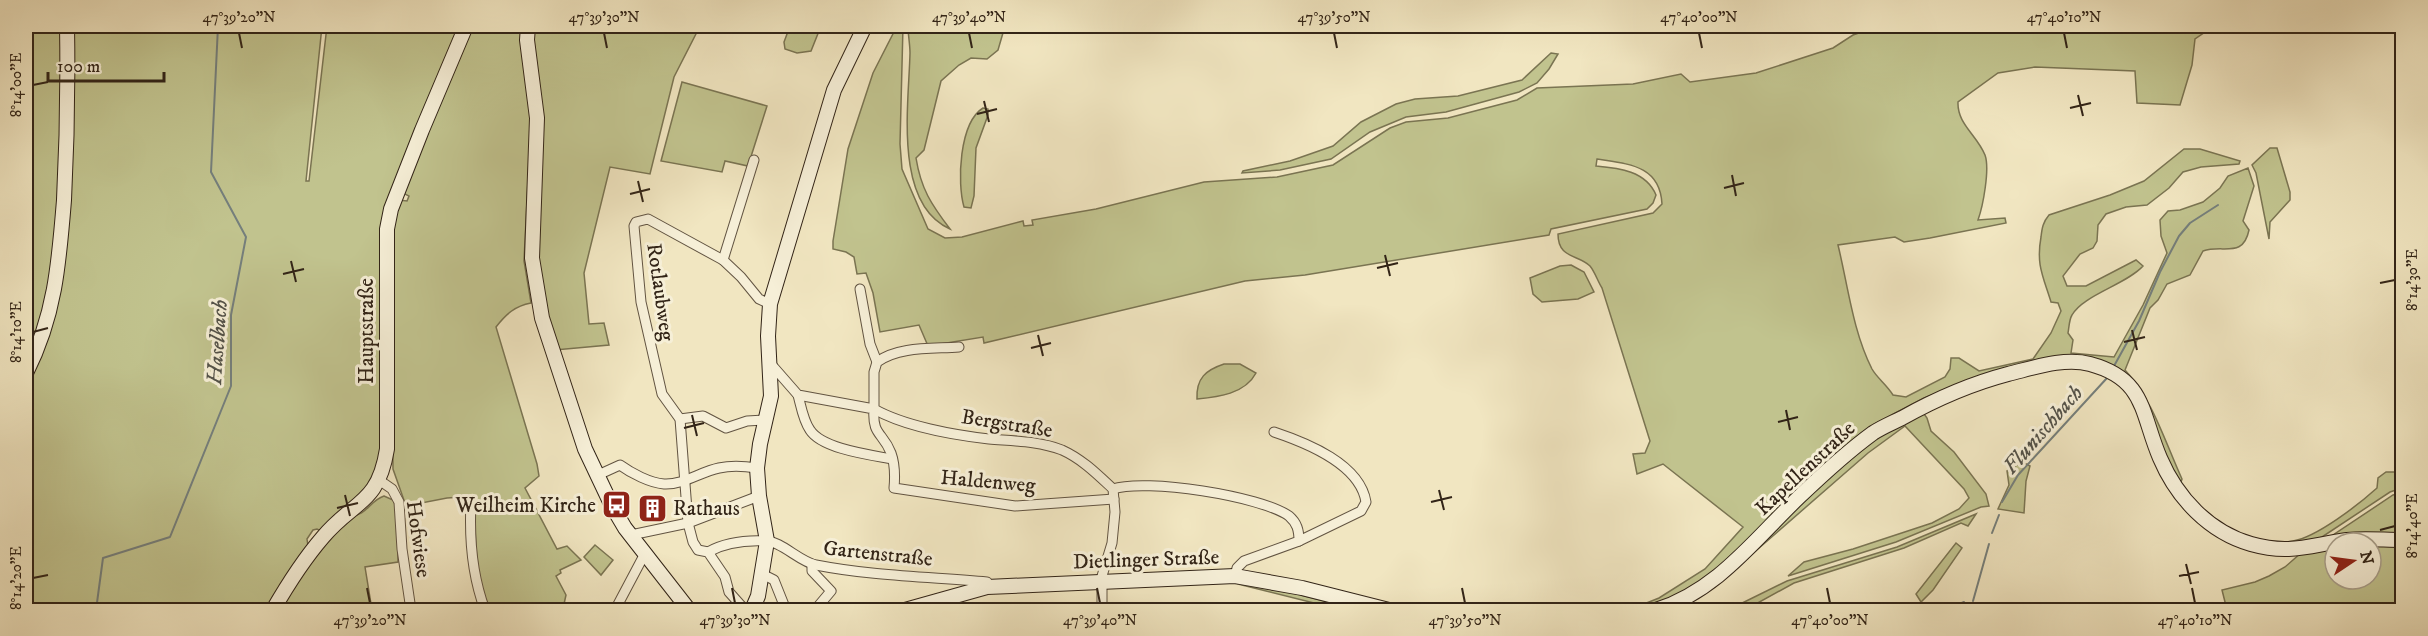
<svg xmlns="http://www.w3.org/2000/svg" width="2428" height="636" font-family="'IM FELL DW Pica',serif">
<rect width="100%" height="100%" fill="#f1e6c1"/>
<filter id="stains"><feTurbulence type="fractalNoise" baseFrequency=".00333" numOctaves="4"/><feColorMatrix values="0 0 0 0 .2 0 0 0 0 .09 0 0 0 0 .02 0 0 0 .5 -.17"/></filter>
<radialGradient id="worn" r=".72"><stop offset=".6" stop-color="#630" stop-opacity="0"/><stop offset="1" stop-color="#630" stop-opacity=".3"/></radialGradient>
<g fill="#c1c38e" stroke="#7a7452" stroke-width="1.5">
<path d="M 26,26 L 322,26 L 306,181 L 309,181 L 327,26 L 461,26 L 382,229 L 381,461 L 362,499 L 321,531 L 317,529 L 313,530 L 307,539 L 308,546 L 267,610 L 26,610 Z"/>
<path d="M 470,26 L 522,26 L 531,120 L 524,261 L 531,303 C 515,306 506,314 496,327 L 537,464 L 539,476 L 525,488 L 557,549 L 567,546 L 581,560 L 560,570 L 561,573 L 556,576 L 566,595 L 564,604 L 557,609 L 536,604 L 517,610 L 489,610 C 475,573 474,536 476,496 L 447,498 L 406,506 L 393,469 L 391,227 L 399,200 L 407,201 L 409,196 L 401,192 Z"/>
<path d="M 532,26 L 700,26 L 674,77 L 650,174 L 610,167 L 584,273 L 589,324 L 604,323 L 609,345 L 555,350 L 537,271 Z"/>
<path d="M 790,26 L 821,26 L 811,51 L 797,53 L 785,49 L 784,42 Z"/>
<path d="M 897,26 L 903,26 L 900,144 L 902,169 L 928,229 L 945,238 L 962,237 L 1023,221 L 1024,226 L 1033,225 L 1032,220 L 1096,209 L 1204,182 L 1277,177 L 1333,165 L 1390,128 L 1406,122 L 1448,118 L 1517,100 L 1537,88 L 1633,84 L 1681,74 L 1690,82 L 1756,73 L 1833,48 L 1853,35 L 1879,26 L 2214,26 L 2195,39 L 2192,65 L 2180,105 L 2137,103 L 2135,71 L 2035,67 L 1998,73 L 1958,102 C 1957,124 1977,135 1985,155 C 1990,169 1983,206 1978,220 L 2005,218 L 2006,223 L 1930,238 L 1904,242 L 1895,237 L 1838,245 C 1848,286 1853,332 1872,369 C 1877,378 1887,385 1893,395 L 1906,397 L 1945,377 L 1950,369 L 1951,358 L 1959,358 L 1979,371 L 2033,359 L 2051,333 L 2061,311 L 2058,303 L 2051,302 C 2043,276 2036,265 2041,237 C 2042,228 2043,222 2049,215 L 2110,195 L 2144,181 L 2184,149 L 2200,149 L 2240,161 L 2239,164 L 2201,167 L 2183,172 L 2169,188 L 2147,205 L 2126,207 L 2106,214 L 2098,225 L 2097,241 L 2093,248 L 2080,254 L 2063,276 L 2067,286 L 2086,286 L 2136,260 L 2143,266 C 2127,284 2083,295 2072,315 C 2069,320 2069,328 2068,333 L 2073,340 L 2071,353 L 2114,357 L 2143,305 L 2167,253 L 2161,236 L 2160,220 L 2168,211 L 2180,210 L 2203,202 L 2220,188 L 2228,176 L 2248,168 L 2254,186 L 2243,221 L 2249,230 C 2243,259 2223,244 2203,251 L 2190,275 L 2167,284 L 2158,300 L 2150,308 L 2125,370 C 2153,400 2165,442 2182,479 L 2179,488 L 2145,403 L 2101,362 L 1974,379 L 1924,398 L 1874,424 L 1795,496 L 1706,582 L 1665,602 L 1642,610 L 1629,610 L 1659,598 L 1705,569 L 1743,527 L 1663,464 L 1637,474 L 1633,454 L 1645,453 L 1650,441 L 1602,288 C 1598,282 1595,272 1590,266 C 1578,254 1558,259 1558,234 L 1653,213 L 1662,204 C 1660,165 1628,164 1597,159 L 1596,166 C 1619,168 1646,171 1656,195 L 1653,203 L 1647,209 L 1551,229 L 1549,235 L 1305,275 L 1245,281 L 984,343 L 983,337 L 928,346 L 919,325 L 880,332 L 873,293 L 866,273 L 857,274 L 854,257 L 846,252 L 833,249 L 833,241 L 848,149 L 873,73 Z"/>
<path d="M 908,26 L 1005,26 L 998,50 L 987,59 L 971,58 L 959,65 L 941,81 L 924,150 L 916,158 C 921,189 931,204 950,229 C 893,204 909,103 910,53 C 910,44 908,35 908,26 Z"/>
<path d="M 1551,53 L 1558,54 L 1549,69 L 1537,83 L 1519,92 L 1446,112 L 1406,117 L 1370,132 L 1331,159 L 1280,170 L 1242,173 L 1243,171 L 1290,161 L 1333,146 L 1361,122 L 1396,104 L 1415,99 L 1458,96 L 1522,80 Z"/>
<path d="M 682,82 L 767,106 L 748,166 L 725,161 L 722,172 L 661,161 Z"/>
<path d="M 983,108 L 988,109 L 988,115 L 976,148 L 974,196 L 971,208 L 964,207 C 957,183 959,123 983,108 Z"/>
<path d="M 2270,148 L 2277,148 L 2290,192 L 2290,200 L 2270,222 L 2269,239 L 2256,173 L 2252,165 Z"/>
<path d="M 1571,265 L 1584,272 L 1594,292 L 1578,299 L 1542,302 L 1533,294 L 1530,278 L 1560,266 Z"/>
<path d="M 1224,364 L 1240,364 L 1256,373 C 1245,394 1218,397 1197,399 C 1196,378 1206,370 1224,364 Z"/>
<path d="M 1922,411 L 1927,418 L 1931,431 L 1954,452 L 1986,494 L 1989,506 L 1981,507 L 1896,542 L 1788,576 L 1804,562 L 1853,549 L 1932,523 L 1959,509 L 1969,498 L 1964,489 L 1905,426 L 1868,453 L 1736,568 L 1799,504 L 1876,434 Z"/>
<path d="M 2022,462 L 2030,466 L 2026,481 L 2024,513 L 1998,509 L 2009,485 L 2007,471 Z"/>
<path d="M 2386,472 L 2402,472 L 2402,488 L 2390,492 L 2322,537 L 2303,544 L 2269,542 C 2276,542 2285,543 2293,541 C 2317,537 2358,505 2377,488 L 2378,478 Z"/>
<path d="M 2402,493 L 2402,537 L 2330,537 L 2393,495 Z"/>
<path d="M 384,496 L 393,500 L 397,509 L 398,562 L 365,567 L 372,610 L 276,610 L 295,576 L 349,517 C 368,515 369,501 384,496 Z"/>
<path d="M 1976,514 L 1968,526 L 1961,523 L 1904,548 L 1794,583 L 1745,610 L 1728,610 L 1787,581 L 1897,547 Z"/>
<path d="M 1956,543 L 1962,548 L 1933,590 L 1921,602 L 1916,594 Z"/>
<path d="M 2371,543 L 2402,544 L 2402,610 L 2227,610 L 2222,590 L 2255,582 L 2269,576 L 2285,567 L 2301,553 L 2335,546 L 2335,579 L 2371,579 Z"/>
<path d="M 595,545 L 613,560 L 601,575 L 584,557 Z"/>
<path d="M 1234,583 L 1262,585 L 1359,610 L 1342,610 Z"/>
</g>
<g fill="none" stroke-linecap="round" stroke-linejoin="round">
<g stroke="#757f7c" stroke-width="2">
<path d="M 2114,366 L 2139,321 L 2160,272 L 2179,236 L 2190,223 L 2218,205"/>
<path d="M 2002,502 L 2018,475 L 2107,378"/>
<path d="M 1992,533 L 1999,515"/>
<path d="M 1973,601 L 1989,544"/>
<path d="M 96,610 L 103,558 L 170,537 L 231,386 L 231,315 L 246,237 L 211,172 L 218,26"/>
<path d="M 1945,610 L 1964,602"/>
</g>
<defs>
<g id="street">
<path d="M 723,260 L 754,160"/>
<path d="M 860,289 L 870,344 L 877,362"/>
<path d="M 959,347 C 932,349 899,346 877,362 L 874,372 L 874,409 C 904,426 954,435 989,439 C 1013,441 1039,441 1062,450 C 1082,459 1097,474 1113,489 L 1115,512 L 1112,543 L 1102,576 L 1102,610"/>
<path d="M 770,363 L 798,395 L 874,409 C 872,436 883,432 891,453 C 895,464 895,477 894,488 L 1015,506 L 1114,499"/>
<path d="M 798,395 C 801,406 803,420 810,430 C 822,449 871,455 892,459"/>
<path d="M 680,419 L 703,416 L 726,428 L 747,421 L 765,420"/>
<path d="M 1274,432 C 1307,443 1360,464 1366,502 L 1361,511 L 1299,541"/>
<path d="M 598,475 L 620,465 C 631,473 650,483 664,484 C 683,485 700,472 719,468 C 732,465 744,466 757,468"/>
<path d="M 379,480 L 392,489 L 399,502 L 402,549 L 411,610"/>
<path d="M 1113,489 C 1145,478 1261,496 1289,516 C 1297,523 1299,530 1299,541 L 1244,561 L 1237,568 L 1235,576"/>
<path d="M 471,503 C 469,541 472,575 485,610"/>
<path d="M 631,535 L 688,523 L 759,496"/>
<path d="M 708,552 C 726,542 746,540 766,541 C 781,541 800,562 816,565 C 872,576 930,577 987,582 L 987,587"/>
<path d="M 812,564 L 812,571 L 831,591 L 815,610"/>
<path d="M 762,574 L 774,580 L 786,610"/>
<path d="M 615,610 L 642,559 L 648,555"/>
<path d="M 745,610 L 729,592 L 725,577 L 708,552 L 698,550 L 693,542 L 688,523 L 680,419 L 662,394 L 641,302 L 634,226 L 636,222 L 648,219 L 723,260 L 741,277 L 759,299 L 770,304"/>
</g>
<g id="secondary">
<path d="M 528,26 L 527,40 L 537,118 L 532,258 L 542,318 L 585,449 L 612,506 L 625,528 L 689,610"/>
<path d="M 26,373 C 55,316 59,263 64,200 C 67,142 68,84 67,26"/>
<path d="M 273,610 C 288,584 304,559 323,537 C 354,500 378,505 387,449 L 387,229 L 391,209 L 422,130 L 466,26"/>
<path d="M 752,610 L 758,596 L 767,541 L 759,496 L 757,468 L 760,444 L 771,396 L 768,336 L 770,304 L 834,90 L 865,26"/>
<path d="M 905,610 L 987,587 L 1235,576 L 1302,588 L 1389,610"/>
<path d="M 1656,610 C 1717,591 1754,540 1799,497 C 1822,475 1847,452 1873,433 C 1882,427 1892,423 1902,418 C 1936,399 1970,384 2008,374 C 2033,368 2064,357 2090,364 C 2146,379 2141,414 2160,458 C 2177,498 2209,532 2251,544 C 2290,555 2310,545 2347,540 C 2365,538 2384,540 2402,540"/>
</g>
</defs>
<use href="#street" stroke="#625442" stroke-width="11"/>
<use href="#secondary" stroke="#322417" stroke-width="16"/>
<use href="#street" stroke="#f6efd7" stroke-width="9"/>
<use href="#secondary" stroke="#f6efd7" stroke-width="14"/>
</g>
<path fill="none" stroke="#322417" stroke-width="2" d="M 239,33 L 242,48M 604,33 L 607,48M 969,33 L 972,48M 1334,33 L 1337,48M 1699,33 L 1702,48M 2064,33 L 2067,48M 33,85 L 48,82M 2078,95 L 2083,116M 984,101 L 989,122M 2070,108 L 2091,103M 977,114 L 997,109M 1732,175 L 1736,196M 638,181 L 643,202M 1724,188 L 1744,183M 630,194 L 650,189M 1385,255 L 1390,276M 291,261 L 296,282M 1377,268 L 1398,263M 283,274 L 304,269M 2380,283 L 2395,280M 2132,330 L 2137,350M 33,332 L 48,328M 1038,335 L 1043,356M 2124,342 L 2145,337M 1031,348 L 1051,343M 1786,410 L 1790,430M 692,415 L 697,436M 1778,422 L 1798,417M 684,428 L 704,423M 1439,490 L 1444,510M 345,495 L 350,516M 1431,502 L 1452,497M 337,508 L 358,503M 2380,530 L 2395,526M 2186,564 L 2191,584M 2179,576 L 2199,572M 33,578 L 48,575M 367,588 L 370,603M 732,588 L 735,603M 1097,588 L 1100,603M 1462,588 L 1465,603M 1827,588 L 1830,603M 2192,588 L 2195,603"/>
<defs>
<symbol id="bus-square" viewBox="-11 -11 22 22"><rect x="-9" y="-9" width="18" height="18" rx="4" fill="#8f2418" stroke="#f6efd7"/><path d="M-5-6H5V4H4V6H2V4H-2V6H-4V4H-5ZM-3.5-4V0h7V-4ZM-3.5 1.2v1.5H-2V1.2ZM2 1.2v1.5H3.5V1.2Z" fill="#fff"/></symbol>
<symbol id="building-square" viewBox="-11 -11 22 22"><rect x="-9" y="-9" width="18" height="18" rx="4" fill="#8f2418" stroke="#f6efd7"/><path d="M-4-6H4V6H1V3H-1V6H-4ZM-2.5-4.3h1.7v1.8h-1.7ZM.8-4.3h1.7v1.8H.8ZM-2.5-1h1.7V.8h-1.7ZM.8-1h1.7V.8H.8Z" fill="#fff"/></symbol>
</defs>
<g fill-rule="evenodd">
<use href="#bus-square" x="600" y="488" width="33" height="33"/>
<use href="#building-square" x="636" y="492" width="33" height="33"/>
</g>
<g text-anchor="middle" stroke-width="6" stroke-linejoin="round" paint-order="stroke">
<g font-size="21" fill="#322417" stroke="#f6efd7">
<text transform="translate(661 292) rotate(82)" y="7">Rotlaubweg</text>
<text transform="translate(366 331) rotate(-90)" y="7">Hauptstraße</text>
<text transform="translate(1007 423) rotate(9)" y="7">Bergstraße</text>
<text transform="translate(1805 468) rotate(-43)" y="7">Kapellenstraße</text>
<text transform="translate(988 481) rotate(5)" y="7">Haldenweg</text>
<text transform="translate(419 539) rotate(82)" y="7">Hofwiese</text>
<text transform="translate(878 553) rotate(6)" y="7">Gartenstraße</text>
<text transform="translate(1146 559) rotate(-2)" y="7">Dietlinger Straße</text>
</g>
<g font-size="21" fill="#322417" stroke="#f6efd7" text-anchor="end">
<text x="596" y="512">Weilheim Kirche</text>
<text x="673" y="515" text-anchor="start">Rathaus</text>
</g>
<g font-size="22" font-style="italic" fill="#535249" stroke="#f6efd7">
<text transform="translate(216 342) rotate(-86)" y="8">Haselbach</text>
<text transform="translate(2042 429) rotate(-49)" y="8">Flunischbach</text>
</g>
</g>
<rect width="2428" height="636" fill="none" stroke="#f1e6c1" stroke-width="66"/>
<g transform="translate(2353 561) rotate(77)"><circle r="28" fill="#f6efd7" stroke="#a89e8a" stroke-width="1.5"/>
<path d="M0-4.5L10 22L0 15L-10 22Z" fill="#8f2418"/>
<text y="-9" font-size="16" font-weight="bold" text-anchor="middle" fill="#322417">N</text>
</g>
<path d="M48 72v9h116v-9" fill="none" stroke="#322417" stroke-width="3"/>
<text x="57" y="72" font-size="18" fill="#322417" stroke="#f6efd7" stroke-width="4.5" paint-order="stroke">100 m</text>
<rect x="33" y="33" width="2362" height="570" fill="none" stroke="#322417" stroke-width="2"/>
<g font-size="15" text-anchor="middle" fill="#322417">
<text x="239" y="22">47°39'20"N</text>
<text x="604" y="22">47°39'30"N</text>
<text x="969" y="22">47°39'40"N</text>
<text x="1334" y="22">47°39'50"N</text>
<text x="1699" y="22">47°40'00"N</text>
<text x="2064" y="22">47°40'10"N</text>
<text transform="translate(16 85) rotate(-90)" y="5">8°14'00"E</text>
<text transform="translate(2412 280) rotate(-90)" y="5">8°14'30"E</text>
<text transform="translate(16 332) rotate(-90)" y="5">8°14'10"E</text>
<text transform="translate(2412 526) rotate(-90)" y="5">8°14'40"E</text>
<text transform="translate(16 578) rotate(-90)" y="5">8°14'20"E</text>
<text x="370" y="625">47°39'20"N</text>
<text x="735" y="625">47°39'30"N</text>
<text x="1100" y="625">47°39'40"N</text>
<text x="1465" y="625">47°39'50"N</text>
<text x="1830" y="625">47°40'00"N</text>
<text x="2195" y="625">47°40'10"N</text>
</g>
<rect width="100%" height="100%" filter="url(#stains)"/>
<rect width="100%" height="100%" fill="url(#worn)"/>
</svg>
